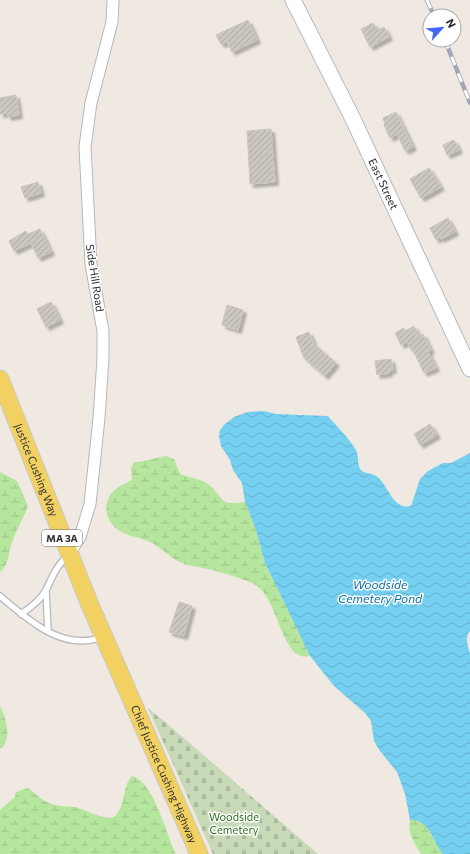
<svg xmlns="http://www.w3.org/2000/svg" width="470" height="854" font-family="Commissioner,sans-serif">
<defs>
<pattern id="wetland-marsh" width="20" height="14" patternUnits="userSpaceOnUse"><rect width="20" height="14" fill="#b6e59e"/><path d="M1 5h8M5 5V1M11 12h8M15 12V8" fill="none" stroke="#9dc588"/></pattern>
<pattern id="cemetery-stones" width="16" height="16" patternUnits="userSpaceOnUse"><rect width="16" height="16" fill="#c8d9b8"/><path d="M2 7V4a2 2 0 0 1 4 0v3zM10 15v-3a2 2 0 0 1 4 0v3z" fill="#acbb9e"/></pattern>
<pattern id="water-waves" width="16" height="10" patternUnits="userSpaceOnUse"><rect width="16" height="10" fill="#75cff0"/><path d="M0 5q4-4 8 0t8 0" fill="none" stroke="#66b2ce"/></pattern>
<pattern id="building-hatch" width="6" height="6" patternUnits="userSpaceOnUse"><rect width="6" height="6" fill="#cbc7bf"/><path d="M-1 1l2-2M0 6l6-6M5 7l2-2" fill="none" stroke="#afaba4"/></pattern>
<filter id="shadow"><feDropShadow dx="3.5" dy="3.5" stdDeviation="1" flood-color="#0004"/></filter>
</defs>
<rect width="100%" height="100%" fill="#efe9e1"/>
<g fill="url(#wetland-marsh)">
<path d="M 167,456 L 174,459 L 180,474 C 188,477 202,479 209,485 C 226,499 218,506 245,502 L 256,530 L 265,563 L 310,656 C 280,664 280,595 252,583 C 236,576 220,572 203,568 C 196,566 188,566 182,563 C 172,559 163,550 154,544 C 144,538 130,537 120,531 C 104,522 101,500 116,489 C 121,485 127,483 132,480 L 131,468 L 134,462 C 146,462 156,457 167,456 Z"/>
<path d="M 0,472 L 17,481 L 28,506 C 24,518 17,528 13,540 C 8,551 10,564 0,572 Z"/>
<path d="M 0,706 C 6,718 13,740 0,749 Z"/>
<path d="M 132,776 C 154,781 166,835 176,854 L 0,854 L 0,810 L 15,797 L 16,792 L 28,788 C 34,792 39,798 45,801 C 56,807 64,806 75,807 C 85,809 108,824 116,815 C 126,804 122,786 132,776 Z"/>
<path d="M 415,819 L 424,823 L 443,854 L 421,854 C 415,843 407,834 410,820 Z"/>
</g>
<path fill="url(#cemetery-stones)" d="M 148,708 L 164,721 L 318,854 L 213,854 Z"/>
<path fill="url(#water-waves)" d="M 263,411 L 276,414 L 328,416 C 337,427 349,438 356,450 C 359,456 357,466 361,470 C 365,474 371,473 376,476 C 389,484 391,510 411,506 L 420,479 L 428,471 L 443,463 L 451,463 L 470,453 L 470,631 C 464,638 468,645 470,654 L 470,854 L 443,854 C 433,842 429,818 410,820 L 405,794 L 397,772 L 380,751 L 374,741 L 371,721 L 365,713 L 334,686 L 310,656 L 265,563 L 256,530 L 245,502 L 242,483 L 233,470 L 230,460 L 221,446 L 219,436 L 220,430 L 224,425 L 234,417 L 248,412 Z"/>
<g fill="url(#building-hatch)" stroke="#cbc5ba" filter="url(#shadow)">
<path d="M 248,20 L 257,40 L 232,52 L 227,42 L 221,44 L 216,35 Z"/>
<path d="M 373,23 L 377,30 L 384,27 L 389,37 L 370,47 L 361,29 Z"/>
<path d="M 16,95 L 19,115 L 8,117 L 7,113 L 0,114 L 0,98 Z"/>
<path d="M 396,112 L 413,147 L 405,151 L 397,134 L 390,138 L 384,125 L 385,124 L 383,118 Z"/>
<path d="M 271,129 L 275,182 L 250,184 L 247,131 Z"/>
<path d="M 454,140 L 459,150 L 447,155 L 443,145 Z"/>
<path d="M 429,168 L 441,187 L 421,198 L 410,179 Z"/>
<path d="M 38,182 L 41,193 L 25,198 L 21,187 Z"/>
<path d="M 448,218 L 455,232 L 441,239 L 440,237 L 436,240 L 430,228 Z"/>
<path d="M 40,229 L 51,252 L 38,258 L 31,243 L 14,251 L 9,241 L 26,231 L 28,234 Z"/>
<path d="M 51,302 L 60,320 L 46,327 L 37,309 Z"/>
<path d="M 227,305 L 243,310 L 238,330 L 222,325 Z"/>
<path d="M 414,326 L 419,336 L 423,334 L 431,350 L 428,352 L 436,368 L 424,373 L 413,350 L 411,350 L 407,342 L 401,345 L 395,333 L 404,328 L 405,331 Z"/>
<path d="M 309,332 L 314,344 L 336,363 L 325,376 L 304,358 L 296,337 Z"/>
<path d="M 391,359 L 393,370 L 389,370 L 389,373 L 377,375 L 375,361 Z"/>
<path d="M 430,424 L 437,435 L 420,445 L 414,434 Z"/>
<path d="M 179,602 L 192,606 L 184,636 L 169,632 Z"/>
</g>
<g fill="none" stroke-linecap="round" stroke-linejoin="round">
<defs>
<g id="service">
<path d="M 46,591 L 48,631"/>
<path d="M 0,596 C 28,620 63,652 102,637"/>
<path d="M 21,614 C 30,608 41,600 46,590 C 54,574 54,570 67,556"/>
</g>
<path id="minor" d="M 69,554 L 80,537 L 90,504 L 99,418 L 103,358 L 103,331 L 91,264 L 85,147 L 91,103 L 112,22 L 113,0"/>
<g id="secondary">
<path id="s1" d="M 293,0 L 352,117 L 470,369"/>
</g>
<g id="primary">
<path id="s2" d="M 0,379 L 90,605 L 199,854"/>
</g>
</defs>
<use href="#service" stroke="#b4b7c1" stroke-width="8"/>
<use href="#minor" stroke="#b4b7c1" stroke-width="13"/>
<use href="#secondary" stroke="#b4b7c1" stroke-width="17"/>
<use href="#primary" stroke="#c9c9c9" stroke-width="19"/>
<use href="#service" stroke="#fff" stroke-width="5.5"/>
<use href="#minor" stroke="#fff" stroke-width="11"/>
<use href="#secondary" stroke="#fff" stroke-width="15"/>
<use href="#primary" stroke="#f2d163" stroke-width="17"/>
<defs>
<g id="rail">
<path d="M 427,0 L 434,16"/>
<path d="M 445,40 L 470,103"/>
</g>
</defs>
<use href="#rail" stroke="#a3a6b8" stroke-width="4.5"/>
<use href="#rail" stroke="#fff" stroke-width="3" stroke-dasharray="9" stroke-linecap="butt"/>
</g>
<g text-anchor="middle" stroke-width="3" stroke-linejoin="round" paint-order="stroke">
<rect fill="#fff" stroke="#6d6d6d" stroke-width="1" x="42" y="530" width="40" height="16" rx="3"/>
<g font-size="10" font-weight="bold" fill="#2e2e2e">
<text x="62" y="542">MA 3A</text>
</g>
<g font-size="11" fill="#2e2e2e" stroke="#fff">
<text dy="4" stroke="none"><textPath href="#s1" startOffset="205">East Street</textPath></text>
<text transform="translate(95 278) rotate(81)" y="4">Side Hill Road</text>
<text dy="4" stroke="none"><textPath href="#s2" startOffset="98">Justice Cushing Way</textPath></text>
<text dy="4" stroke="none"><textPath href="#s2" startOffset="428">Chief Justice Cushing Highway</textPath></text>
</g>
<g font-size="11" fill="#2c6e1b" stroke="#fff">
<text x="234" y="821">Woodside<tspan x="234" dy="13">Cemetery</tspan></text>
</g>
<g font-size="12" font-style="italic" fill="#0d6fa3" stroke="#fff">
<text x="380" y="589">Woodside<tspan x="380" dy="14">Cemetery Pond</tspan></text>
</g>
</g>
<g transform="translate(442 28) rotate(63)"><circle r="19" fill="#ffffff" stroke="#ababab"/>
<path d="M0-3L7 15L0 10L-7 15Z" fill="#4264fb"/>
<text y="-6" font-size="11" font-weight="bold" text-anchor="middle" fill="#2e2e2e">N</text>
</g>
</svg>
